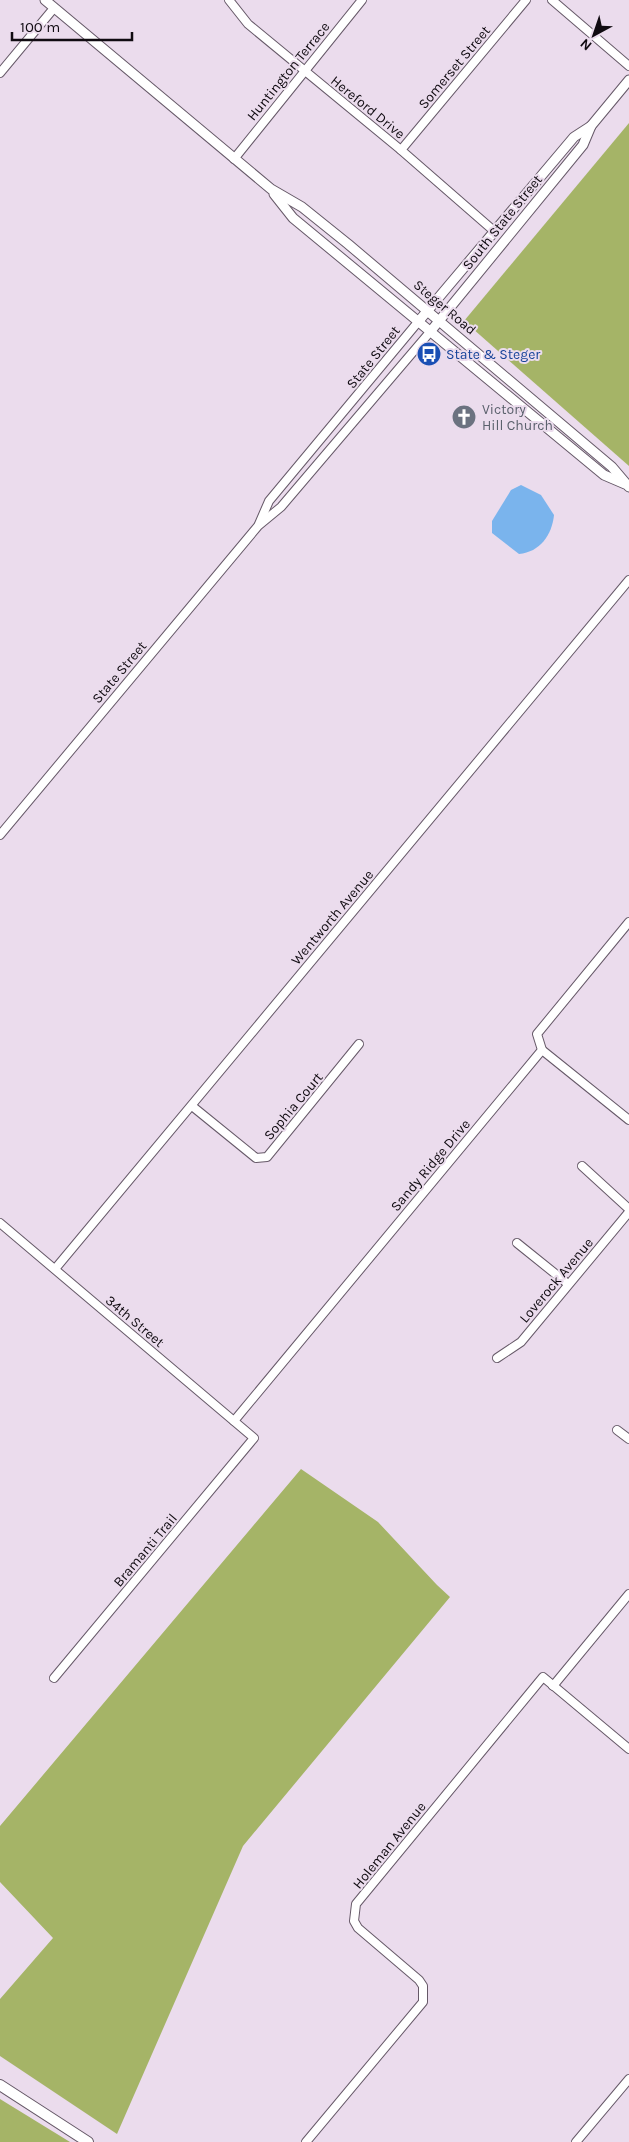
<svg xmlns="http://www.w3.org/2000/svg" width="629" height="2142" font-family="Karla,sans-serif">
<rect width="100%" height="100%" fill="#ebdced"/>
<g fill="#a5b467">
<path d="M 629,123 L 629,466 L 464,321 Z"/>
<path d="M 301,1469 L 378,1522 L 437,1585 L 450,1597 L 243,1846 L 117,2134 L 0,2056 L 0,1999 L 53,1938 L 0,1882 L 0,1826 Z"/>
<path d="M 0,2099 L 70,2142 L 0,2142 Z"/>
</g>
<path fill="#7ab4ed" d="M 521,485 L 541,495 L 554,515 C 552,535 540,552 519,554 L 492,533 L 492,521 L 511,490 Z"/>
<g fill="none" stroke-linecap="round" stroke-linejoin="round">
<defs>
<g id="minor">
<path d="M 229,0 L 248,24 L 401,150 L 494,231"/>
<path d="M 552,0 L 629,66"/>
<path d="M 0,73 L 54,8"/>
<path d="M 401,150 L 526,0"/>
<path d="M 234,159 L 362,0"/>
<path d="M 259,524 L 269,501 L 418,322"/>
<path d="M 0,835 L 258,526 L 281,507 L 430,332"/>
<path d="M 542,1050 L 629,1120"/>
<path d="M 192,1106 L 256,1158 L 267,1157 L 359,1044"/>
<path d="M 582,1166 L 629,1209"/>
<path d="M 0,1223 L 254,1438 L 54,1678"/>
<path d="M 517,1243 L 568,1284"/>
<path d="M 55,1269 L 629,580"/>
<path d="M 497,1358 L 521,1342 L 629,1212"/>
<path d="M 234,1421 L 542,1050 L 537,1034 L 629,922"/>
<path d="M 617,1430 L 629,1439"/>
<path d="M 553,1686 L 629,1594"/>
<path d="M 306,2142 L 423,2002 L 423,1986 L 419,1980 L 358,1928 L 354,1921 L 356,1904 L 543,1677 L 629,1749"/>
<path d="M 576,2142 L 629,2079"/>
</g>
<g id="tertiary">
<path d="M 45,0 L 271,189 L 302,207 L 348,244 L 612,467 L 629,487"/>
<path d="M 274,194 L 293,218 L 604,475 L 625,484"/>
<path d="M 418,322 L 574,137 L 591,126"/>
<path d="M 430,332 L 583,145 L 591,126 L 629,80"/>
</g>
<path id="secondary" d="M 0,2085 L 88,2142"/>
</defs>
<use href="#minor" stroke="#665968" stroke-width="10"/>
<use href="#tertiary" stroke="#665968" stroke-width="11"/>
<use href="#secondary" stroke="#665968" stroke-width="12"/>
<use href="#minor" stroke="#fff" stroke-width="8"/>
<use href="#tertiary" stroke="#fff" stroke-width="9"/>
<use href="#secondary" stroke="#fff" stroke-width="10"/>
</g>
<defs>
<symbol id="bus-disc" viewBox="-11 -11 22 22"><circle r="9.5" fill="#1a4fb4" stroke="#ebdced"/><path d="M-5-6H5V4H4V6H2V4H-2V6H-4V4H-5ZM-3.5-4V0h7V-4ZM-3.5 1.2v1.5H-2V1.2ZM2 1.2v1.5H3.5V1.2Z" fill="#fff"/></symbol>
<symbol id="church-disc" viewBox="-11 -11 22 22"><circle r="9.5" fill="#6b7280" stroke="#ebdced"/><path d="M-1.2-6h2.4v3.5h3.3v2.4h-3.3V6h-2.4V-.1h-3.3v-2.4h3.3Z" fill="#fff"/></symbol>
</defs>
<g fill-rule="evenodd">
<use href="#bus-disc" x="415" y="340" width="28" height="28"/>
<use href="#church-disc" x="450" y="403" width="28" height="28"/>
</g>
<g text-anchor="middle" stroke-width="4" stroke-linejoin="round" paint-order="stroke">
<g font-size="14" fill="#100b11" stroke="#ebdced">
<text transform="translate(454 67) rotate(-50)" y="5">Somerset Street</text>
<text transform="translate(288 71) rotate(-51)" y="5">Huntington Terrace</text>
<text transform="translate(368 107) rotate(39)" y="5">Hereford Drive</text>
<text transform="translate(502 222) rotate(-51)" y="5">South State Street</text>
<text transform="translate(445 307) rotate(40)" y="5">Steger Road</text>
<text transform="translate(373 357) rotate(-51)" y="5">State Street</text>
<text transform="translate(119 672) rotate(-50)" y="5">State Street</text>
<text transform="translate(332 917) rotate(-50)" y="5">Wentworth Avenue</text>
<text transform="translate(293 1106) rotate(-50)" y="5">Sophia Court</text>
<text transform="translate(430 1165) rotate(-50)" y="5">Sandy Ridge Drive</text>
<text transform="translate(556 1280) rotate(-50)" y="5">Loverock Avenue</text>
<text transform="translate(135 1321) rotate(40)" y="5">34th Street</text>
<text transform="translate(145 1550) rotate(-50)" y="5">Bramanti Trail</text>
<text transform="translate(389 1845) rotate(-51)" y="5">Holeman Avenue</text>
</g>
<g font-size="14" fill="#164399" stroke="#ebdced" text-anchor="start">
<text x="446" y="359">State &amp; Steger</text>
</g>
<g font-size="14" fill="#5b616d" stroke="#ebdced" text-anchor="start">
<text x="482" y="414">Victory<tspan x="482" dy="16">Hill Church</tspan></text>
</g>
</g>
<g transform="translate(594 35) rotate(220)" stroke="#ebdced" stroke-width="4" paint-order="stroke">
<path d="M0-4L9 19L0 12L-9 19Z" fill="#100b11"/>
<text y="-8" font-size="14" font-weight="bold" text-anchor="middle" fill="#100b11">N</text>
</g>
<path d="M12 32v8h120v-8" fill="none" stroke="#100b11" stroke-width="2.5"/>
<text x="20" y="32" font-size="15" fill="#100b11" stroke="#ebdced" stroke-width="4" paint-order="stroke">100 m</text>
</svg>
